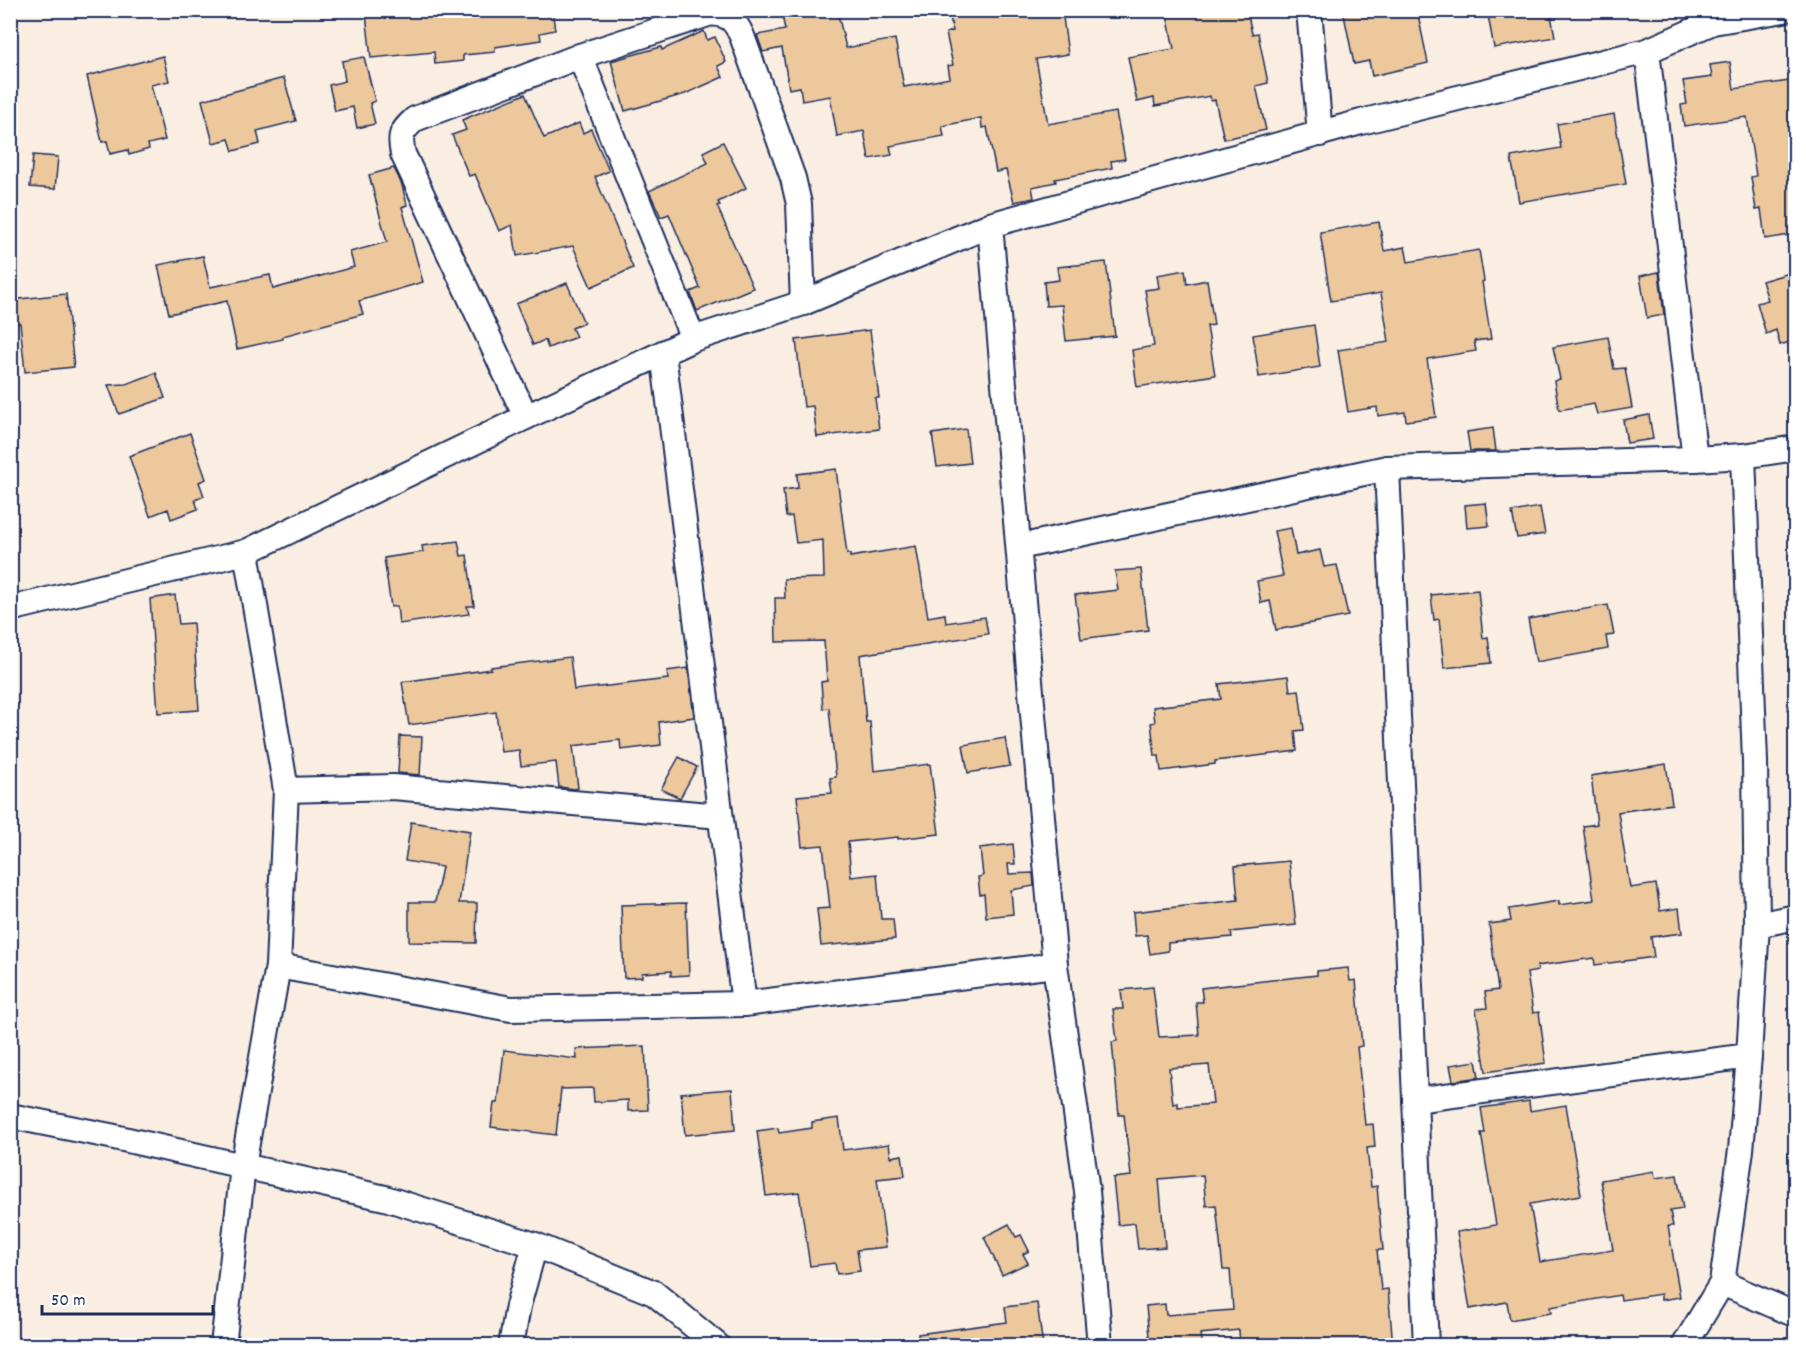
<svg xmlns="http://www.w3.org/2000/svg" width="1806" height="1356" font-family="Dekko,sans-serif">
<rect width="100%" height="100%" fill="#faeee2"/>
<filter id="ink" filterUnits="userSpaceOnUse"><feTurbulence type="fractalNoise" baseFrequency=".0167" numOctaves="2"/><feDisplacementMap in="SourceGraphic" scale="12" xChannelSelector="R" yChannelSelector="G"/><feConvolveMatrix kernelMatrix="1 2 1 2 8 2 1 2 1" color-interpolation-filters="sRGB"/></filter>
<g filter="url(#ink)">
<g fill="#edc89d" stroke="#1b2f5e" stroke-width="1.5" fill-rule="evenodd">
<path d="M 398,10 L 552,10 L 555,30 L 540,33 L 541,40 L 495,47 L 495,52 L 463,55 L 463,61 L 435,64 L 434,52 L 371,58 L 366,14 Z"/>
<path d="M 781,10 L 837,10 L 846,48 L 895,39 L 904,87 L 950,78 L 948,66 L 953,65 L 946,33 L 953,31 L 949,13 L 961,10 L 1062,10 L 1068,54 L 1036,59 L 1048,124 L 1116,112 L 1125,159 L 1111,161 L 1112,168 L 1055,179 L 1056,182 L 1032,187 L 1034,198 L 1014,202 L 1006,170 L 996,172 L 987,127 L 982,128 L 981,118 L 942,126 L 944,136 L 890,146 L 892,155 L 869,159 L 864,131 L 837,136 L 830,96 L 802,101 L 800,87 L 789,89 L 782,48 L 763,52 L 757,35 L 785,30 Z"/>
<path d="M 1166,10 L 1247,10 L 1252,34 L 1258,33 L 1268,83 L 1256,86 L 1266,130 L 1224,139 L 1215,100 L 1211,101 L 1210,96 L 1155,106 L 1154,98 L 1137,102 L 1128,57 L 1174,49 Z"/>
<path d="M 1343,10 L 1417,10 L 1428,63 L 1372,76 L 1369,61 L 1354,64 Z"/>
<path d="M 1487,10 L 1550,10 L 1555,37 L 1494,48 Z"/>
<path d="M 704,31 L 707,40 L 715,37 L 726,62 L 718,66 L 723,77 L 685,94 L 625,111 L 611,61 L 661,47 L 662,50 Z"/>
<path d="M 163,56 L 169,81 L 151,85 L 165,140 L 148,144 L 149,149 L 129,155 L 128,150 L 110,154 L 107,141 L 102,142 L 87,76 Z"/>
<path d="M 364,57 L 375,101 L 370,103 L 375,124 L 357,128 L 353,107 L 335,111 L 329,85 L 345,81 L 342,61 Z"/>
<path d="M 1730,62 L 1734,89 L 1796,80 L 1796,234 L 1765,239 L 1761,209 L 1756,210 L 1751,177 L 1756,176 L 1747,117 L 1684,126 L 1681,105 L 1687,104 L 1683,81 L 1712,77 L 1710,65 Z"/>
<path d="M 284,78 L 296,121 L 257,131 L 260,144 L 233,151 L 229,139 L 213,143 L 202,100 Z"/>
<path d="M 525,94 L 544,138 L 579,123 L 583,133 L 591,129 L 609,171 L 595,177 L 633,268 L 591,287 L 573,246 L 517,256 L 512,225 L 499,231 L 475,174 L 469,176 L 452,135 L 466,130 L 462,120 Z"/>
<path d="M 1614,114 L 1626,184 L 1519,202 L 1511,157 L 1561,148 L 1557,124 Z"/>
<path d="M 723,142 L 746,188 L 718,202 L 720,205 L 717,206 L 753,288 L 697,311 L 690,292 L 700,288 L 669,214 L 661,217 L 649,191 L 708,163 L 703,152 Z"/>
<path d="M 33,155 L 58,157 L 55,189 L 30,187 Z"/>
<path d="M 394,168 L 402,185 L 407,205 L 402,207 L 423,282 L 359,301 L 363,314 L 283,336 L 283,339 L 237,349 L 227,301 L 169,314 L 158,265 L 203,256 L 210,287 L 270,275 L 273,289 L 354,267 L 350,252 L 387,242 L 369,175 Z"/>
<path d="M 1379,222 L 1384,251 L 1405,247 L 1408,262 L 1479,250 L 1484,281 L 1482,282 L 1491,339 L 1474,341 L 1476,351 L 1427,359 L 1436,417 L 1406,421 L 1405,412 L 1378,416 L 1377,407 L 1348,412 L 1338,350 L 1389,342 L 1381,293 L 1331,301 L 1320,232 Z"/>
<path d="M 1106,262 L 1115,336 L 1066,341 L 1062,305 L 1046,306 L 1044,282 L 1059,280 L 1057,267 Z"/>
<path d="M 1185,270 L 1187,284 L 1207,280 L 1214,325 L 1207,326 L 1215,375 L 1137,387 L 1132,350 L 1154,346 L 1145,290 L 1159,288 L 1157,275 Z"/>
<path d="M 1796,271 L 1796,340 L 1780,345 L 1776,330 L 1766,334 L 1757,303 L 1768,300 L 1762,281 Z"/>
<path d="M 1659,272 L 1664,315 L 1647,318 L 1640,276 Z"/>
<path d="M 567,283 L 584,323 L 572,328 L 576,337 L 548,348 L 545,340 L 533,345 L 516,304 Z"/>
<path d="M 66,294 L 74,367 L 25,372 L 20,323 L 10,324 L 10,300 Z"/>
<path d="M 1314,325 L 1320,367 L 1259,377 L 1253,335 Z"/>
<path d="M 870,330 L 879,398 L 875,398 L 879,429 L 817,437 L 813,406 L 804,407 L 796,340 Z"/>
<path d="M 1608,337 L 1614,369 L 1625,368 L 1632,408 L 1597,414 L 1594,404 L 1559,410 L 1554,381 L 1560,379 L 1553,347 Z"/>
<path d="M 156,373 L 165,398 L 119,414 L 108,385 L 126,384 Z"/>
<path d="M 1649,415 L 1653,439 L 1627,443 L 1623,420 Z"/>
<path d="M 1493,428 L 1496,451 L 1470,451 L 1467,432 Z"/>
<path d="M 966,429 L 970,463 L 937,467 L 932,434 Z"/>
<path d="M 190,433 L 206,479 L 199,482 L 204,496 L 195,500 L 198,509 L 171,519 L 168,509 L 150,516 L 129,456 Z"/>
<path d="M 836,469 L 847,554 L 850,554 L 850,557 L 916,546 L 928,617 L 945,614 L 946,623 L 985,617 L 988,634 L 860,655 L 866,722 L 870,722 L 874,771 L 930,764 L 939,834 L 898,839 L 898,837 L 848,842 L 851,877 L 877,874 L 881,919 L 893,919 L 895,939 L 821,946 L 817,909 L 830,908 L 823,845 L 802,847 L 797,796 L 832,793 L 830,778 L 836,777 L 829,708 L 823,709 L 821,682 L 827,681 L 824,641 L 776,642 L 775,598 L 785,598 L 784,579 L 824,578 L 823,540 L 796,543 L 792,516 L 786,517 L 783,490 L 798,488 L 797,474 Z"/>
<path d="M 1486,503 L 1489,526 L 1467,528 L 1465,505 Z"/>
<path d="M 1540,507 L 1545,534 L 1517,538 L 1512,512 Z"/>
<path d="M 1291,528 L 1296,555 L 1320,550 L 1324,567 L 1337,565 L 1348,616 L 1276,630 L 1270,601 L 1261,603 L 1257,581 L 1283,576 L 1274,531 Z"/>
<path d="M 458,541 L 461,556 L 467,555 L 474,606 L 467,606 L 469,614 L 399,624 L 397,606 L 391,607 L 384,558 L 423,552 L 422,546 Z"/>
<path d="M 1141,569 L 1148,630 L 1081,639 L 1075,595 L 1118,590 L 1115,571 Z"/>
<path d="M 1478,590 L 1483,638 L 1488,637 L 1491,663 L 1444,668 L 1439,619 L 1434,620 L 1431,595 Z"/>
<path d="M 175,595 L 179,624 L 193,623 L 199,710 L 158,713 L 150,599 Z"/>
<path d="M 1608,605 L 1614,635 L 1606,636 L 1608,649 L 1536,662 L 1528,619 Z"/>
<path d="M 570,657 L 574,690 L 668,679 L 667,671 L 688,668 L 694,717 L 659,722 L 661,745 L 621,750 L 620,740 L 573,746 L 578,788 L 575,789 L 559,787 L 556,762 L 521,766 L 519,750 L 501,752 L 496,712 L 409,725 L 402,682 L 491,669 L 491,667 Z"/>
<path d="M 1288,676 L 1290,691 L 1299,690 L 1304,730 L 1295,731 L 1297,751 L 1215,761 L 1215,764 L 1161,771 L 1159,756 L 1155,756 L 1151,723 L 1155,722 L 1153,707 L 1221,699 L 1219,684 Z"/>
<path d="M 400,736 L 422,737 L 420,775 L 398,773 Z"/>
<path d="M 1005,738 L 1010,766 L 968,773 L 963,745 Z"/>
<path d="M 679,757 L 697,767 L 680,798 L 661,789 Z"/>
<path d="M 1666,764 L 1672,804 L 1618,812 L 1630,888 L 1656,884 L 1660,911 L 1679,908 L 1682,933 L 1651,937 L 1654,957 L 1595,965 L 1594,958 L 1537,966 L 1538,971 L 1527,973 L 1533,1013 L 1539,1012 L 1546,1063 L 1486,1072 L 1476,1009 L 1487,1008 L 1485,992 L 1498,990 L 1489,924 L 1511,921 L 1509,909 L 1559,901 L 1559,905 L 1594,900 L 1583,826 L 1597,824 L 1591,776 Z"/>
<path d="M 411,822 L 470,831 L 459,903 L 477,903 L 476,943 L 409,942 L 409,902 L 435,902 L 442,867 L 405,861 Z"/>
<path d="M 1013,844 L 1015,864 L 1008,864 L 1009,874 L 1033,873 L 1034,886 L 1011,890 L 1013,914 L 986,917 L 984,894 L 980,895 L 978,877 L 983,876 L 980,848 Z"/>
<path d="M 1289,861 L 1296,925 L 1231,932 L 1232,937 L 1168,943 L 1168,951 L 1150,954 L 1147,935 L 1135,936 L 1133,912 L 1238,900 L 1235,866 Z"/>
<path d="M 686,903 L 689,975 L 671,976 L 671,971 L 642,973 L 642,977 L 624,978 L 621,905 Z"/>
<path d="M 1348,968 L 1350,981 L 1356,980 L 1362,1046 L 1357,1047 L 1365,1125 L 1373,1124 L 1375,1147 L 1367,1148 L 1371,1187 L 1377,1186 L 1379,1209 L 1383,1250 L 1377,1250 L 1381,1290 L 1388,1289 L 1393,1346 L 1240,1346 L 1239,1330 L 1200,1334 L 1202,1346 L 1150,1346 L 1146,1306 L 1165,1304 L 1166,1315 L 1233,1310 L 1230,1270 L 1223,1270 L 1216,1205 L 1206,1206 L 1203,1175 L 1159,1179 L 1165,1247 L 1138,1249 L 1135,1223 L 1118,1225 L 1113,1178 L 1131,1176 L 1124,1115 L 1119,1115 L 1112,1042 L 1117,1041 L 1113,1009 L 1123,1009 L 1121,990 L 1153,987 L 1159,1037 L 1199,1035 L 1196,1002 L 1203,1002 L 1201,988 L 1317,975 L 1317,971 ZM 1209,1065 L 1213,1104 L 1178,1107 L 1178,1103 L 1173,1104 L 1169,1068 Z"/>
<path d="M 645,1046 L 648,1110 L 628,1111 L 628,1100 L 594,1102 L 593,1088 L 561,1089 L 556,1135 L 491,1127 L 494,1103 L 498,1103 L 504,1050 L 577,1059 L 576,1049 Z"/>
<path d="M 1476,1061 L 1479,1077 L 1453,1081 L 1450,1065 Z"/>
<path d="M 732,1089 L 735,1130 L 685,1135 L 681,1093 Z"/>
<path d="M 1529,1101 L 1530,1111 L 1566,1105 L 1581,1195 L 1530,1204 L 1540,1262 L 1613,1250 L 1601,1180 L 1654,1171 L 1655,1178 L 1677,1175 L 1683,1209 L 1670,1211 L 1673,1226 L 1668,1226 L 1680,1297 L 1661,1300 L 1661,1294 L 1621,1300 L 1620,1295 L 1550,1307 L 1551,1313 L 1510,1320 L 1507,1302 L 1470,1309 L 1457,1232 L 1496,1225 L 1481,1133 L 1485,1133 L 1481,1108 Z"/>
<path d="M 839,1118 L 843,1150 L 889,1144 L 891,1157 L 902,1155 L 905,1176 L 877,1179 L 886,1247 L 857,1250 L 860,1271 L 837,1274 L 835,1263 L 810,1266 L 799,1192 L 766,1196 L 757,1131 L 778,1128 L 779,1133 L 812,1128 L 812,1122 Z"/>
<path d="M 1009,1224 L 1016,1237 L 1021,1235 L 1029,1251 L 1023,1254 L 1028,1263 L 1002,1275 L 984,1237 Z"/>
<path d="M 1037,1303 L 1043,1346 L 918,1346 L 918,1334 L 1007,1322 L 1005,1307 Z"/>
</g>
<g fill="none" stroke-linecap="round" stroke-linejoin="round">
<defs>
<g id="minor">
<path d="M 1309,10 L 1320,134"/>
<path d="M 1647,51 L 1695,459"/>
<path d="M 580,56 L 693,339"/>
<path d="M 990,225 L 1055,965 L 1087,1191 L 1100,1346"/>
<path d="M 663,353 L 744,1004"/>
<path d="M 526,417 L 403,154 C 399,135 401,132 415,119 L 580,56 L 711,13 C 730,15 734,19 742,36 L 793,178 L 799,204 L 803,303"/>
<path d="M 1387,468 L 1426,1346"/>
<path d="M 1019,547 L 1387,468 L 1695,459 L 1743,456 L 1796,448"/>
<path d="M 10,609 L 246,552 L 526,417 L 693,339 L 803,303 L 990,225 L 1361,122 L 1647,51 L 1713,22 L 1784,10"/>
<path d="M 286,790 L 393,787 L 720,816"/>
<path d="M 1757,925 L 1796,917"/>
<path d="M 278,966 L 511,1009 L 744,1004 L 1055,965"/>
<path d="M 1415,1100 L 1749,1056"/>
<path d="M 10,1116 L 110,1136 L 385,1198 L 535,1245 L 654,1293 L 718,1346"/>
<path d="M 1722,1283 L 1796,1315"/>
<path d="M 223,1346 L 243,1166 L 278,966 L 286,790 L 246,552"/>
<path d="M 511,1346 L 518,1306 L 535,1245"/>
<path d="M 1684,1346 L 1722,1283 L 1741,1150 L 1749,1056 L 1757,925 L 1755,761 L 1743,456"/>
</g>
</defs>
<use href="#minor" stroke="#1b2f5e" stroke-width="28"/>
<use href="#minor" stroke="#fff" stroke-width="24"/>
</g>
</g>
<rect width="1806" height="1356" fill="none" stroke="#fff" stroke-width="36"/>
<rect x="18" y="18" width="1770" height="1320" fill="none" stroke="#1b2f5e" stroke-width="2" filter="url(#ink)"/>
<path d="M42 1305v9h171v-9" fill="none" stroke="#1b2f5e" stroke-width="3"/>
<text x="51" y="1305" font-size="18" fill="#1b2f5e" stroke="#ffffff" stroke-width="4.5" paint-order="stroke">50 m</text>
</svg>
